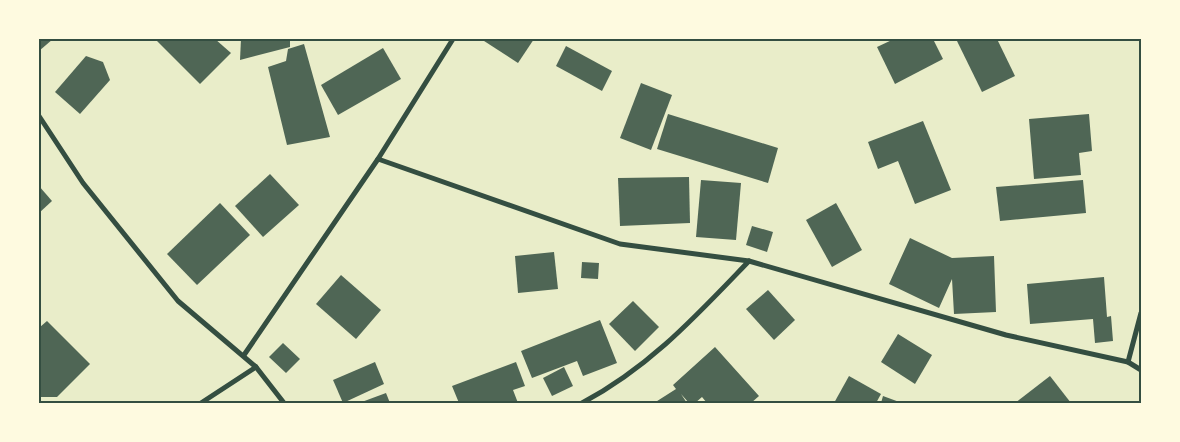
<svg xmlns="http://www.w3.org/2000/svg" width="1180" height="442" font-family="'Noto Serif',serif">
<rect width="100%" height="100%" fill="#e9edc9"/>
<g fill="#4f6655">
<path d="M 39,39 L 53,39 L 39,51 Z"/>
<path d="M 155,39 L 215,39 L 231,53 L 200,84 Z"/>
<path d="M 241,39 L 290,39 L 290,47 L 240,60 Z"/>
<path d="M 481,39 L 534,39 L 518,63 Z"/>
<path d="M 894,39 L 933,39 L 943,59 L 895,84 L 877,47 Z"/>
<path d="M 956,39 L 997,39 L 1015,76 L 982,92 Z"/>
<path d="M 304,44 L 330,137 L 287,145 L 268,67 L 286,61 L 288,49 Z"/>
<path d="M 566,46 L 612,71 L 602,91 L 556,66 Z"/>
<path d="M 383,48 L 401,79 L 338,115 L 321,85 Z"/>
<path d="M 86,56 L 103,62 L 110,80 L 80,114 L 55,92 Z"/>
<path d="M 641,83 L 672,95 L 651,150 L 620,138 Z"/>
<path d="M 668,114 L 778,148 L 768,183 L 657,149 Z"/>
<path d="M 1089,114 L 1092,151 L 1079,153 L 1081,175 L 1034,179 L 1029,119 Z"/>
<path d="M 923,121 L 951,190 L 915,204 L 898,161 L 878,169 L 868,142 Z"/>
<path d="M 270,174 L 299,205 L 263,237 L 235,206 Z"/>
<path d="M 689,177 L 690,223 L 620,226 L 618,178 Z"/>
<path d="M 701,180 L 741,183 L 736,240 L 696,237 Z"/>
<path d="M 1083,180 L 1086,213 L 1000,221 L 996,187 Z"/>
<path d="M 39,186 L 52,201 L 39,213 Z"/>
<path d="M 220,203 L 250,235 L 197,285 L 167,254 Z"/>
<path d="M 836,203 L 862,250 L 832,267 L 806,220 Z"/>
<path d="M 752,226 L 773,232 L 767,252 L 746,245 Z"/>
<path d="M 910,238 L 952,258 L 994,256 L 996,312 L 954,314 L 952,279 L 939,308 L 889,284 Z"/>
<path d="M 554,252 L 558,289 L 518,293 L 515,256 Z"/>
<path d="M 582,262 L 599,263 L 598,279 L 581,278 Z"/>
<path d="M 341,275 L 381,310 L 356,339 L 316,304 Z"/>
<path d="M 1104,277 L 1107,317 L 1111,316 L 1113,341 L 1095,343 L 1093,319 L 1030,324 L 1027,284 Z"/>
<path d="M 768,290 L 795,320 L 774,340 L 746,309 Z"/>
<path d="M 633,301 L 659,327 L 635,351 L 609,324 Z"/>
<path d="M 600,320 L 617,363 L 583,376 L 577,361 L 532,378 L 521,351 Z"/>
<path d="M 47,321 L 90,364 L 57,397 L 39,397 L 39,326 L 40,327 Z"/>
<path d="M 898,334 L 932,355 L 915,384 L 881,362 Z"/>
<path d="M 283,343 L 300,359 L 286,373 L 269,357 Z"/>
<path d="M 715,347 L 759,396 L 751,403 L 707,403 L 702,397 L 695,403 L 689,403 L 681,394 L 687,403 L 654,403 L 676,389 L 673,385 Z"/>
<path d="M 375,362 L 384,384 L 343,403 L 333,380 Z"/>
<path d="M 516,362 L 525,386 L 513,390 L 518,403 L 459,403 L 452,386 Z"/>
<path d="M 564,367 L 573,386 L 552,396 L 543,378 Z"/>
<path d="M 849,376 L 881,394 L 876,403 L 834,403 Z"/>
<path d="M 1050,376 L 1071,403 L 1015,403 Z"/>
<path d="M 386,393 L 390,403 L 359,403 Z"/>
<path d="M 883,396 L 902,403 L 881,403 Z"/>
</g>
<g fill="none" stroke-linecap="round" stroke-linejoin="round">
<g stroke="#344e41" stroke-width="5">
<path d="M 39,116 L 83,183 L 178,301 L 256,367 L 284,403"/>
<path d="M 378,159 L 620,244 L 749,261 L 1006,335 L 1128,362 L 1141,370"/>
<path d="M 244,355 L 378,159 L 453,39"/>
<path d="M 1128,362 L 1141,313"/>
<path d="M 201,403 L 256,367"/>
<path d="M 582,403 C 650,367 697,315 749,261"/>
</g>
</g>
<rect width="1180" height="442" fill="none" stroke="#fefae0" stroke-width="80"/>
<rect x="40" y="40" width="1100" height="362" fill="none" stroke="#344e41" stroke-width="2"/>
</svg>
